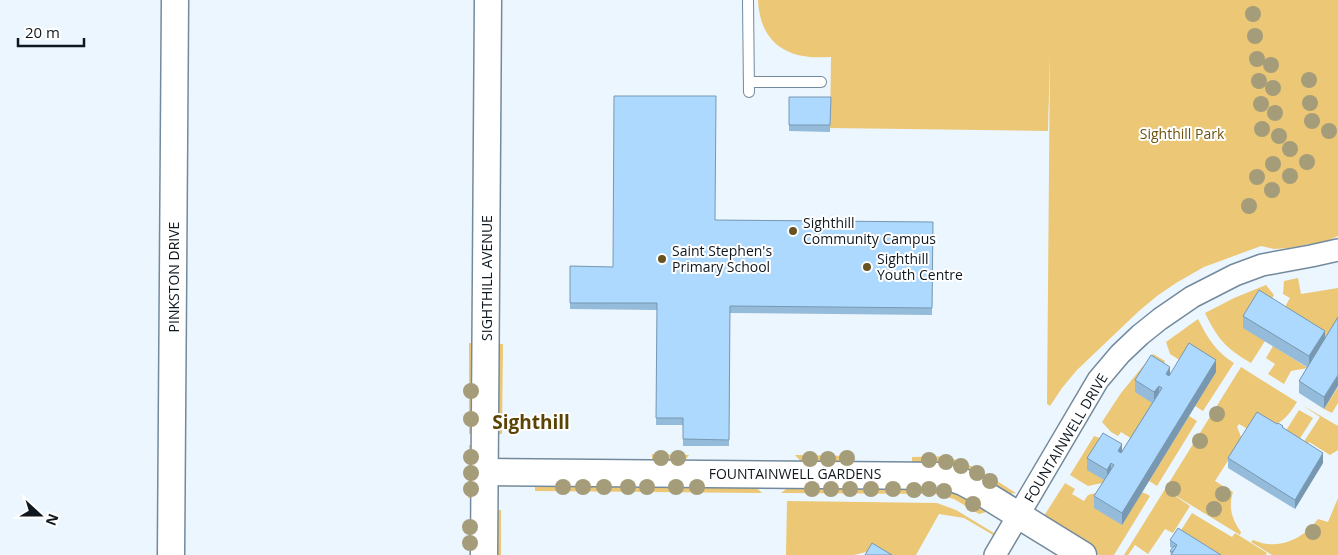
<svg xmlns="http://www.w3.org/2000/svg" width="1338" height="555" font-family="'Open Sans',sans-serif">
<rect width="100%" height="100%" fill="#ecf6ff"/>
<g fill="#ebc776">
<path d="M 758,0 L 1338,0 L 1338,236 L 1327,241 L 1289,248 L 1274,249 L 1261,246 L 1204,267 L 1176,283 L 1157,296 L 1139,311 L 1077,370 L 1062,388 L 1050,406 L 1047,404 L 1050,53 L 1048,131 L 830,128 L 831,57 C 822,57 812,58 803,56 C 773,51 759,29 758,0 Z"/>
<path d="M 1298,278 L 1301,294 L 1338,288 L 1338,329 L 1323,353 L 1287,319 L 1286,305 L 1290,298 L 1283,294 L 1284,281 Z"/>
<path d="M 1266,285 L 1274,295 L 1270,302 L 1243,327 L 1265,341 L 1251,363 C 1226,348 1218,340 1205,313 L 1234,298 Z"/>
<path d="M 1198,319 C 1207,337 1216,352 1234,363 L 1203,411 L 1195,406 L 1181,361 L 1170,354 L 1166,342 Z"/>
<path d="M 469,343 L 474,343 L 473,434 L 469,434 Z"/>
<path d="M 498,344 L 503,344 L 502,434 L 498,434 Z"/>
<path d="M 1273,346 L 1308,368 L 1291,371 L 1284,384 L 1268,374 L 1275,364 L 1266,358 Z"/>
<path d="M 1153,354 L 1165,361 L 1160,370 L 1136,392 L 1154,404 L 1132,439 L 1121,432 L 1118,436 L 1111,432 L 1102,422 L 1121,393 Z"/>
<path d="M 1241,367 L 1297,402 C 1284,423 1275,428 1251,431 L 1239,424 L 1237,427 L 1242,439 L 1215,481 L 1233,492 C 1228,508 1232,519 1241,532 L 1240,535 L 1168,491 L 1190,506 L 1173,533 L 1165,529 L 1148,554 L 1135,545 L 1128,555 L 1124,555 Z"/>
<path d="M 1338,387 L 1338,403 L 1332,413 L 1324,409 Z"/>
<path d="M 1302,405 L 1338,426 L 1338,450 L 1330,455 L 1309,442 L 1307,445 L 1303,443 L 1320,417 Z"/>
<path d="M 1299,410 L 1313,418 L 1299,440 L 1285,432 Z"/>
<path d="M 1189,416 L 1197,421 L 1157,486 L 1149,481 Z"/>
<path d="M 1094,436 L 1106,440 L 1087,469 L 1107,482 L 1088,486 L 1070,475 Z"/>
<path d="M 469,445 L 473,445 L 473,498 L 468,498 Z"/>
<path d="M 652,454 L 689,455 L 683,463 L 652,463 Z"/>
<path d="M 795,455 L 852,456 L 852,464 L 803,464 Z"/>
<path d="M 912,457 C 922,457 933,456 943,457 C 970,461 993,479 1016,493 L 1008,494 L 912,465 Z"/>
<path d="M 535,483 L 756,487 L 762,493 L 535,491 Z"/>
<path d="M 1065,483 L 1075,489 L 1072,494 L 1084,501 L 1088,495 C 1107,490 1134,486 1150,496 L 1114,555 L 1099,555 L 1042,519 Z"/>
<path d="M 790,486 L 937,486 L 952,490 L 990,511 L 979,514 L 954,499 L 935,494 L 781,493 Z"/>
<path d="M 1338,498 L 1338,555 L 1272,555 L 1251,542 L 1253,540 C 1278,551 1302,540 1318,519 L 1328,522 Z"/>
<path d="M 787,501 L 937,503 L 956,510 L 994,533 L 993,535 L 964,518 L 939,514 L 916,555 L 872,555 L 866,552 L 854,555 L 786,555 Z"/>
<path d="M 497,510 L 501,510 L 501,555 L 496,555 Z"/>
<path d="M 1192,513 L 1232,537 L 1235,533 L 1267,553 L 1266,555 L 1210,555 L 1178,535 Z"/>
</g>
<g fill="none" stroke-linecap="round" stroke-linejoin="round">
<defs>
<g id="service">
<path d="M 748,0 L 749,92"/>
<path d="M 749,82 L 821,82"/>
</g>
<path id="minor" d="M 995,555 L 1098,380 L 1120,354 L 1140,335 L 1160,319 L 1192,297 L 1235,275 L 1262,265 L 1311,256 L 1338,250"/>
<g id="tertiary">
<path d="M 485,472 L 946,476 L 963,482 L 976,489 L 1083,555"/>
<path d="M 171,555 L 175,0"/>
<path d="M 484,555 L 488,0"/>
</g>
</defs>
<use href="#service" stroke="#738a9c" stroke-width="12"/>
<use href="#minor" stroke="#738a9c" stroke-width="24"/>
<use href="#tertiary" stroke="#738a9c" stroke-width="29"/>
<use href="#service" stroke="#fff" stroke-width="10"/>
<use href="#minor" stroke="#fff" stroke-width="21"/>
<use href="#tertiary" stroke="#fff" stroke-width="26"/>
</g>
<g fill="#a59c7a">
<circle cx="1253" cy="14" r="8"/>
<circle cx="1255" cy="36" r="8"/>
<circle cx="1257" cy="59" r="8"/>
<circle cx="1271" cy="65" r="8"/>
<circle cx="1309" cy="80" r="8"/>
<circle cx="1259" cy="81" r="8"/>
<circle cx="1273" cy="88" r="8"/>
<circle cx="1310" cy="103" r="8"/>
<circle cx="1261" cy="104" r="8"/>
<circle cx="1275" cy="113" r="8"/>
<circle cx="1312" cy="121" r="8"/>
<circle cx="1262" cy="129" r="8"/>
<circle cx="1329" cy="131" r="8"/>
<circle cx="1279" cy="136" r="8"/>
<circle cx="1290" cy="149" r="8"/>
<circle cx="1307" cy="162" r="8"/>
<circle cx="1273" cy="164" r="8"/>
<circle cx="1290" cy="176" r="8"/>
<circle cx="1257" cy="177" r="8"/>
<circle cx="1272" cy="190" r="8"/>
<circle cx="1249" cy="206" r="8"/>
<circle cx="471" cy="391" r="8"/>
<circle cx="1217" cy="414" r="8"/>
<circle cx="471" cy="419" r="8"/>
<circle cx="1200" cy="441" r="8"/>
<circle cx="471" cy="457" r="8"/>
<circle cx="661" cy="458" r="8"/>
<circle cx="678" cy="458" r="8"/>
<circle cx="847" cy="458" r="8"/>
<circle cx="810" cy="459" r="8"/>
<circle cx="828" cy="459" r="8"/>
<circle cx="929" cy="460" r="8"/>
<circle cx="946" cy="462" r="8"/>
<circle cx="961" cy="466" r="8"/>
<circle cx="471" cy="473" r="8"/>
<circle cx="977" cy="473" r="8"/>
<circle cx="990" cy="481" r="8"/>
<circle cx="563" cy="487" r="8"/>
<circle cx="583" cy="487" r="8"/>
<circle cx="604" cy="487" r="8"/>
<circle cx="628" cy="487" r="8"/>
<circle cx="647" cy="487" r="8"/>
<circle cx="676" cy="487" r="8"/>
<circle cx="697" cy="487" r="8"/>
<circle cx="471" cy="489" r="8"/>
<circle cx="812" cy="489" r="8"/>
<circle cx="831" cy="489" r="8"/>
<circle cx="850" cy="489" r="8"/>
<circle cx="871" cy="489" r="8"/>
<circle cx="893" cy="489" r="8"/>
<circle cx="929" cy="489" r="8"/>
<circle cx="1173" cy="489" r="8"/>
<circle cx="914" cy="490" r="8"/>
<circle cx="944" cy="491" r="8"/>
<circle cx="1223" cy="494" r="8"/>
<circle cx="973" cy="504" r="8"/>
<circle cx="1214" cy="509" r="8"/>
<circle cx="470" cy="527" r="8"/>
<circle cx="1313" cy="532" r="8"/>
<circle cx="470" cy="543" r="8"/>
</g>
<g fill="#94bbda">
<path d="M 789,97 L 831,97 L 830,132 L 789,131 Z"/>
<path d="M 715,220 L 933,222 L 932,315 L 730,313 L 729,446 L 683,446 L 683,425 L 656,425 L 657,310 L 570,309 L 570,266 L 613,267 Z"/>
<path d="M 1243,316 L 1325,338 L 1324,409 L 1299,393 L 1299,381 L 1307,367 L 1243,328 Z"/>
<path d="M 1216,372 L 1122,525 L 1094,508 L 1094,496 L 1104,480 L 1087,470 L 1087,458 L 1122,451 L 1152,403 L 1135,392 L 1135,380 L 1170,374 Z"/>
<path d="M 1283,428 L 1323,463 L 1295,509 L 1228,468 L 1228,458 Z"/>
<path d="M 1170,540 L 1221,555 L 1171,555 L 1170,551 L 1172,548 L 1170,547 Z"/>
</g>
<g fill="#7898b1">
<path d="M 1325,331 L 1325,342 L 1309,368 L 1309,356 Z"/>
<path d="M 1216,360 L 1216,372 L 1122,525 L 1122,513 Z"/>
<path d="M 1170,367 L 1170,379 L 1166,374 Z"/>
<path d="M 1338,375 L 1338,386 L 1324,409 L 1324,397 Z"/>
<path d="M 1159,386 L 1159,398 L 1154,404 L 1154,392 Z"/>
<path d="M 1122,444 L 1122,456 L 1118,451 Z"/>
<path d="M 1323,453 L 1323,463 L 1295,509 L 1295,500 Z"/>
<path d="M 1111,463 L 1111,475 L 1107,482 L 1107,470 Z"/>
</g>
<g fill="#acd9fd" stroke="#7898b1">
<path d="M 614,96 L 716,96 L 715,220 L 933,222 L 932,308 L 730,306 L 729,440 L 683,439 L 683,418 L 656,418 L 657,303 L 570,303 L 570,266 L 613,267 Z"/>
<path d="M 789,97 L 831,97 L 830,125 L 789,125 Z"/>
<path d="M 1259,290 L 1325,331 L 1309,356 L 1243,316 Z"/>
<path d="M 1338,317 L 1338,375 L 1324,397 L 1299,381 Z"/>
<path d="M 1189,343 L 1216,360 L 1122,513 L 1094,496 L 1114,465 L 1111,463 L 1107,470 L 1087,458 L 1103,433 L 1122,444 L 1118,451 L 1121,453 L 1162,388 L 1159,386 L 1154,392 L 1135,380 L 1151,355 L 1170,367 L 1166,374 L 1169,376 Z"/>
<path d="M 1257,412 L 1277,424 L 1278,423 L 1283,426 L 1282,427 L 1323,453 L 1295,500 L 1228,458 Z"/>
<path d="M 1178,528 L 1221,555 L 1171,555 L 1177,545 L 1170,540 Z"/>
<path d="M 872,543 L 892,555 L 865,555 Z"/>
<path d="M 1174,546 L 1176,547 L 1172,552 L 1170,551 Z"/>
</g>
<g fill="#675221" stroke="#fff" stroke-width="2">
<circle cx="793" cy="231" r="5"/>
<circle cx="662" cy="259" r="5"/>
<circle cx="867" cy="267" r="5"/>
</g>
<g text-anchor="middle" stroke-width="4" stroke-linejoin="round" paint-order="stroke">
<g font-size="14" fill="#6b520e" stroke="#fff">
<text x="1182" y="139">Sighthill Park</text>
</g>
<g font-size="14" fill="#0f181f" stroke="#fff" text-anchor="start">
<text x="803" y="228">Sighthill<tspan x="803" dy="16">Community Campus</tspan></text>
<text x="672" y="256">Saint Stephen's<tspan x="672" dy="16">Primary School</tspan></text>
<text x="877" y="264">Sighthill<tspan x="877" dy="16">Youth Centre</tspan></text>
</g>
<g font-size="14" fill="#0f181f" stroke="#fff">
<text transform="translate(174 277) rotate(-90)" y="5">PINKSTON DRIVE</text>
<text transform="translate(487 278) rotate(-90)" y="5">SIGHTHILL AVENUE</text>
<text transform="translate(1066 438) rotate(-59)" y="5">FOUNTAINWELL DRIVE</text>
<text x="795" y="479">FOUNTAINWELL GARDENS</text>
</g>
<g font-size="19" font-weight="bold" fill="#5b4403" stroke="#fff">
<text x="531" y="429">Sighthill</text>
</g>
</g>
<g transform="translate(40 515) rotate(111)" stroke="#ffffff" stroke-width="4" paint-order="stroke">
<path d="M0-4L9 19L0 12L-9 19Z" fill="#0f181f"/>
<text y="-8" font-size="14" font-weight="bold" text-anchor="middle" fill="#0f181f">N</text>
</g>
<path d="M18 38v8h66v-8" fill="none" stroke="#0f181f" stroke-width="2.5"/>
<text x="25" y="38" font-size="15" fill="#0f181f" stroke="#ffffff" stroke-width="4" paint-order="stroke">20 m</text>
</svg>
